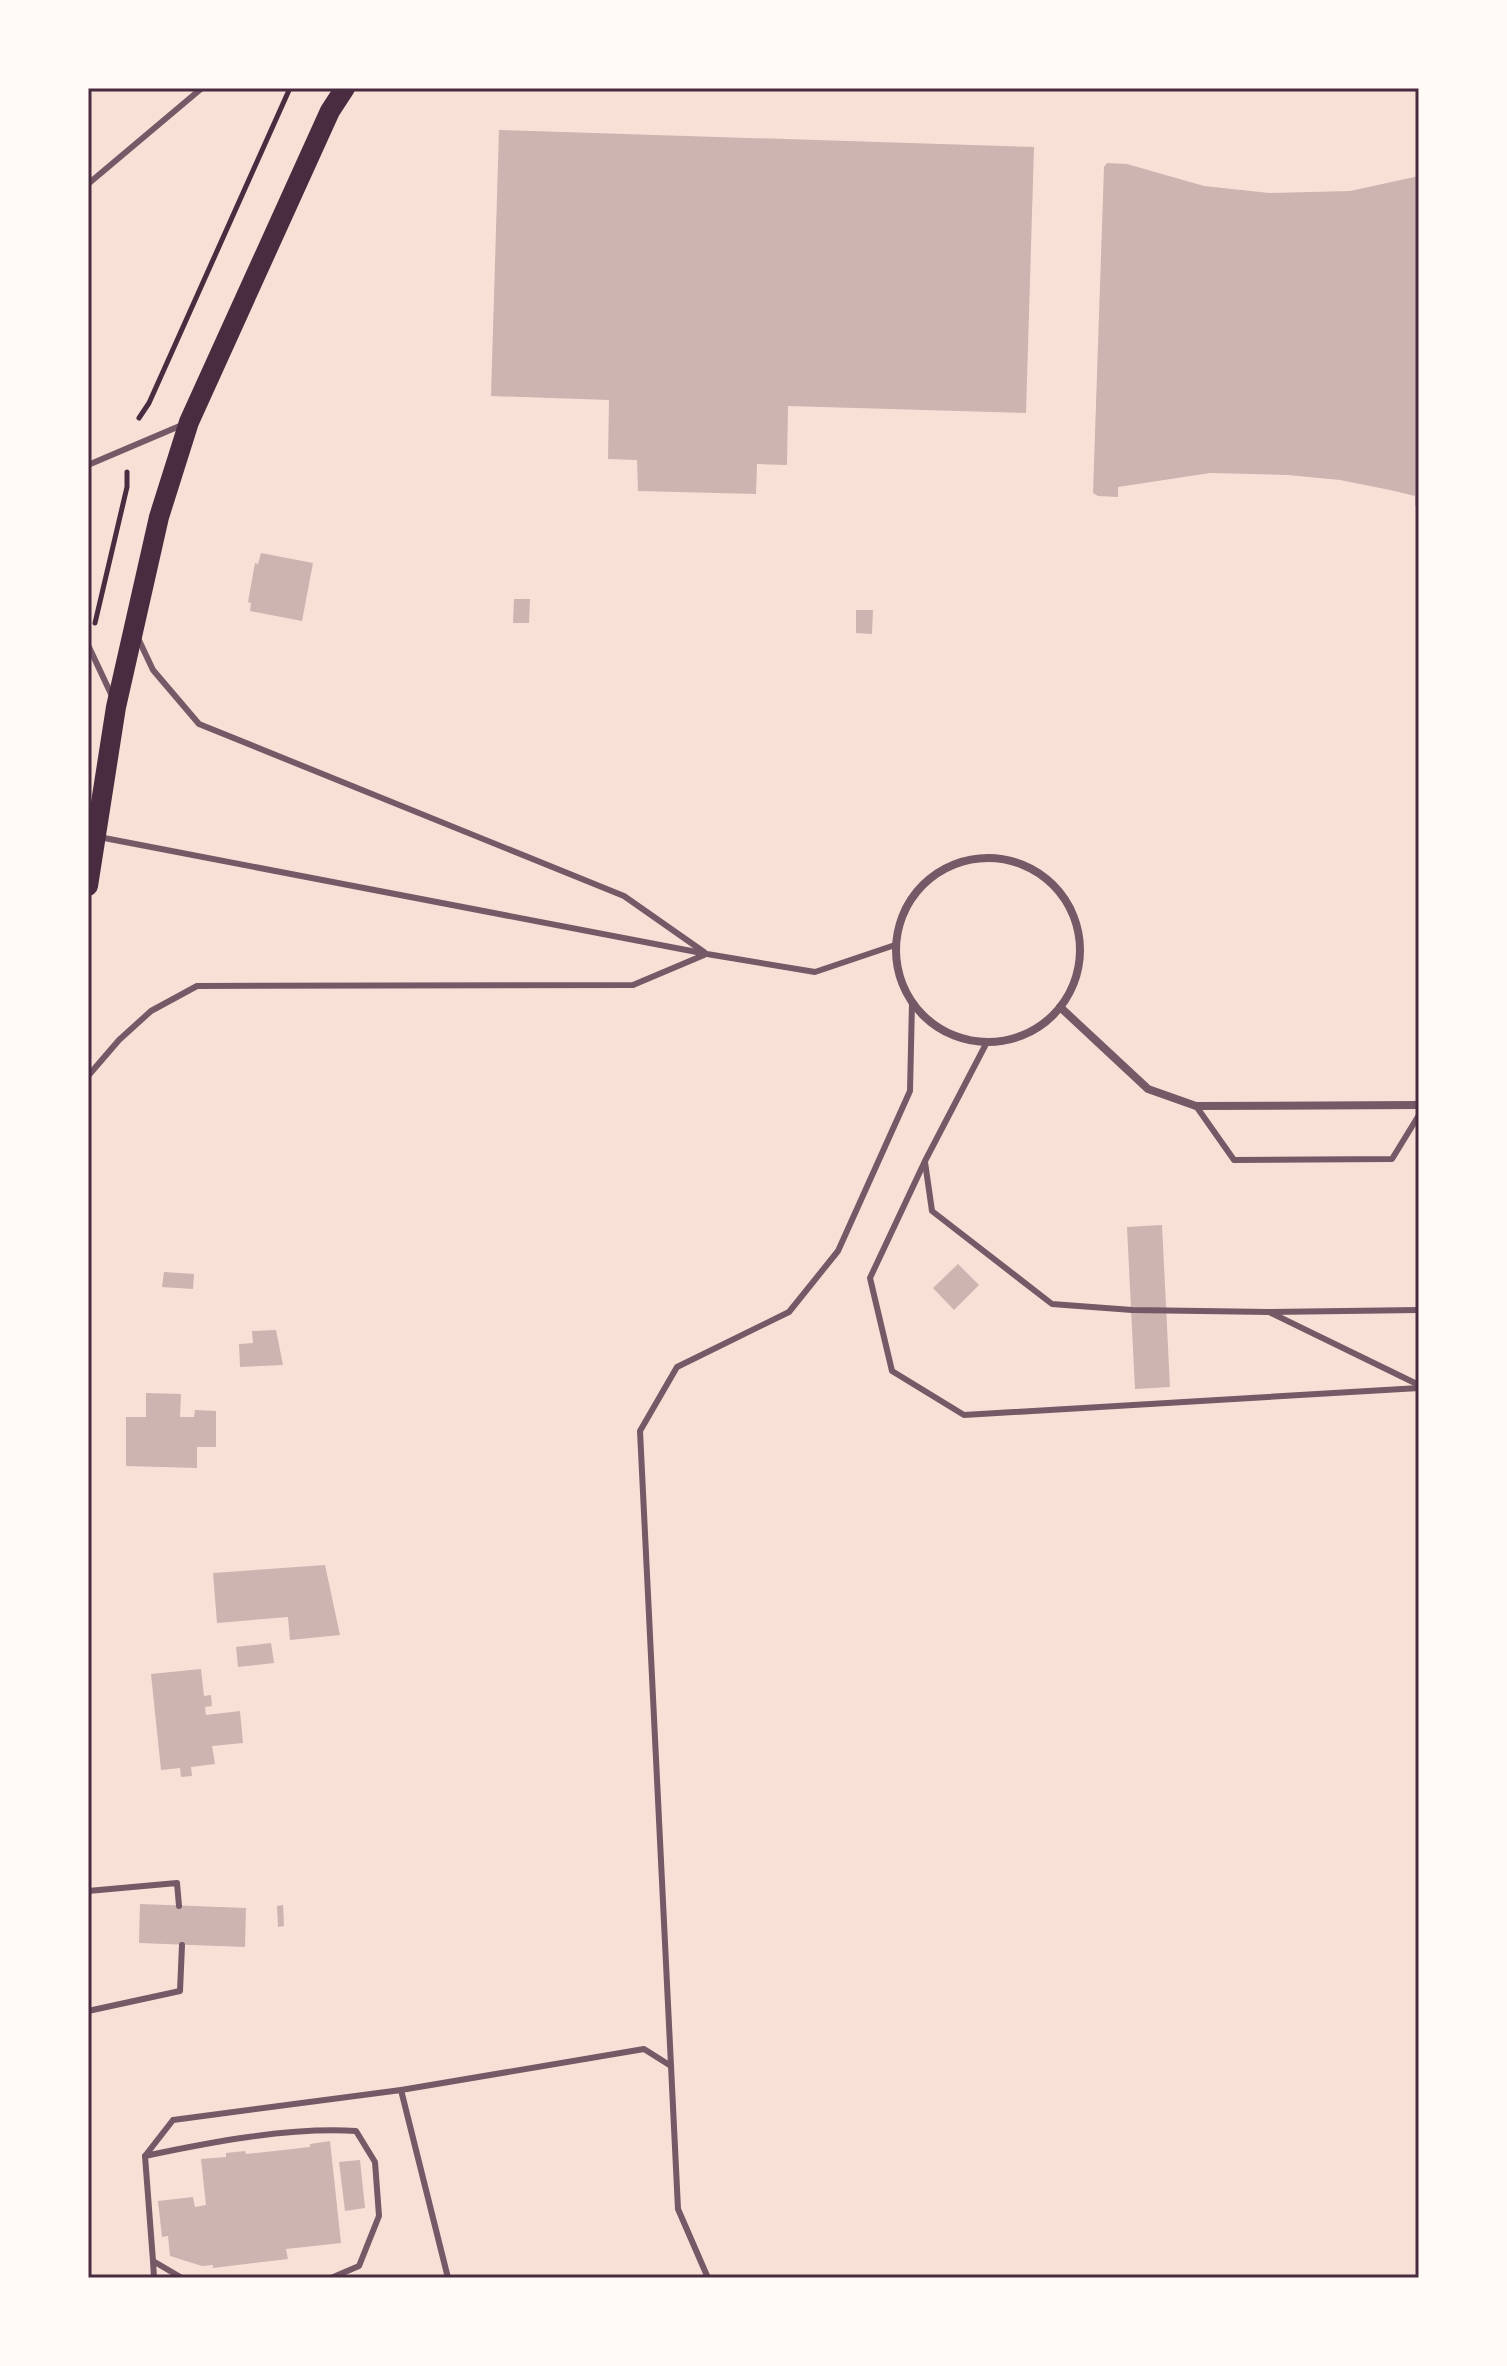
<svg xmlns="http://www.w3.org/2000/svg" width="1507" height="2366" font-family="'IBM Plex Sans',sans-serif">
<rect width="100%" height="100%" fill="#f7e1d7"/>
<g fill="#ccb4b1">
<path d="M 499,130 L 1034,147 L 1026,413 L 788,406 L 787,465 L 757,464 L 756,494 L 638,491 L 637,460 L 608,459 L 609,400 L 491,396 Z"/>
<path d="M 1107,163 L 1127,164 L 1204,186 L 1269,193 L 1350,191 L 1419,176 L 1419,506 L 1415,506 L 1415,496 L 1390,490 L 1340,480 L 1288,475 L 1210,473 L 1118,487 L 1118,497 L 1098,496 L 1093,493 L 1104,167 Z"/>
<path d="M 261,553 L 313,563 L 302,621 L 250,611 L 251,603 L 248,602 L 255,563 L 258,564 Z"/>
<path d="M 514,599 L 530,599 L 529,623 L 513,623 Z"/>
<path d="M 856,610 L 873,610 L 872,634 L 856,633 Z"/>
<path d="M 1162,1225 L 1170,1387 L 1135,1389 L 1127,1227 Z"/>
<path d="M 958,1264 L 979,1285 L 954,1310 L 933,1288 Z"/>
<path d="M 164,1272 L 194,1274 L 193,1289 L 162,1287 Z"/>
<path d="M 276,1330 L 283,1365 L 240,1367 L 239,1344 L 253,1343 L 252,1331 Z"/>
<path d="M 146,1393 L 181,1394 L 180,1417 L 194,1417 L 195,1410 L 216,1411 L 216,1447 L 197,1447 L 197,1468 L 126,1466 L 126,1417 L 146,1417 Z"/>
<path d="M 325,1565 L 340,1635 L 290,1640 L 288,1617 L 217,1623 L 213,1573 Z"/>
<path d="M 271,1643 L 274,1663 L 238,1667 L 236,1647 Z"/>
<path d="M 201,1669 L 204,1696 L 211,1695 L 212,1706 L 205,1707 L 206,1715 L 240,1711 L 243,1743 L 212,1746 L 215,1764 L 191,1767 L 192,1776 L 181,1777 L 180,1768 L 161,1770 L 151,1674 Z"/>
<path d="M 140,1904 L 246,1908 L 245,1947 L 139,1943 Z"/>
<path d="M 283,1905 L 284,1926 L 278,1927 L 277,1906 Z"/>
<path d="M 330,2141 L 341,2243 L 286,2249 L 288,2259 L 213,2268 L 213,2265 L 202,2266 L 170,2256 L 168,2236 L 162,2237 L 158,2201 L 193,2197 L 195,2207 L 206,2205 L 201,2159 L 226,2157 L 226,2153 L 245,2151 L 246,2154 L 310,2147 L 310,2144 Z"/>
<path d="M 360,2160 L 365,2208 L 345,2211 L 339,2162 Z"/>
</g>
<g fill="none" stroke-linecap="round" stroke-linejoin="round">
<g stroke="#4a2c40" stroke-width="5">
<path d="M 139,418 L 149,403 L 290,88"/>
<path d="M 95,623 L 127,487 L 127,472"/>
</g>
<g stroke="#755966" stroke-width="6">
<path d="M 88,184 L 202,88"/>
<path d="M 88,465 L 182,425"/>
<path d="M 137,636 L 153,670 L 199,724 L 624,896 L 704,952"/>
<path d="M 88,645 L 112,696"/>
<path d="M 99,837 L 707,954 L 815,972 L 895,945"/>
<path d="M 987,1042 L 925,1161 L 870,1278 L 892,1371 L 964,1415 L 1419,1388"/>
<path d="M 88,1076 L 119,1040 L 151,1011 L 197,986 L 633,985 L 704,955"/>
<path d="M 1196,1106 L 1234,1160 L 1392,1159 L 1419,1115"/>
<path d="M 925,1162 L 932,1211 L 1052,1304 L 1132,1310 L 1269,1312 L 1419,1310"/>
<path d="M 1271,1313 L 1419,1385"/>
<path d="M 88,1891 L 177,1883 L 179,1906"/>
<path d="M 88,2011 L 180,1991 L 182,1945"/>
<path d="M 401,2090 L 448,2278"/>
<path d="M 145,2156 C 211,2142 289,2127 356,2131 L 375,2162 L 379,2216 L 359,2266 L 331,2278"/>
<path d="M 153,2261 L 154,2278"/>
<path d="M 182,2278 L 153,2261 L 145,2156 L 173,2120 L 401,2090 L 644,2049 L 671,2066"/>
<path d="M 708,2278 L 678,2209 L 640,1431 L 677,1367 L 789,1312 L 838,1251 L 910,1091 L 912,1003"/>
</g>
<g stroke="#755966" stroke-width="8">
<circle cx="988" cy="950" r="92"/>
<path d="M 1060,1007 L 1148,1089 L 1196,1106 L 1419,1105"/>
</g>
<path stroke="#4a2c40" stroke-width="20" d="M 88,886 L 116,707 L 159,517 L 189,422 L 330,111 L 345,88"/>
</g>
<rect width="1507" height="2366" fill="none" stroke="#fffaf5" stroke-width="180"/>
<rect x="90" y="90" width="1327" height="2186" fill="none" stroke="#4a2c40" stroke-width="3"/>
</svg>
